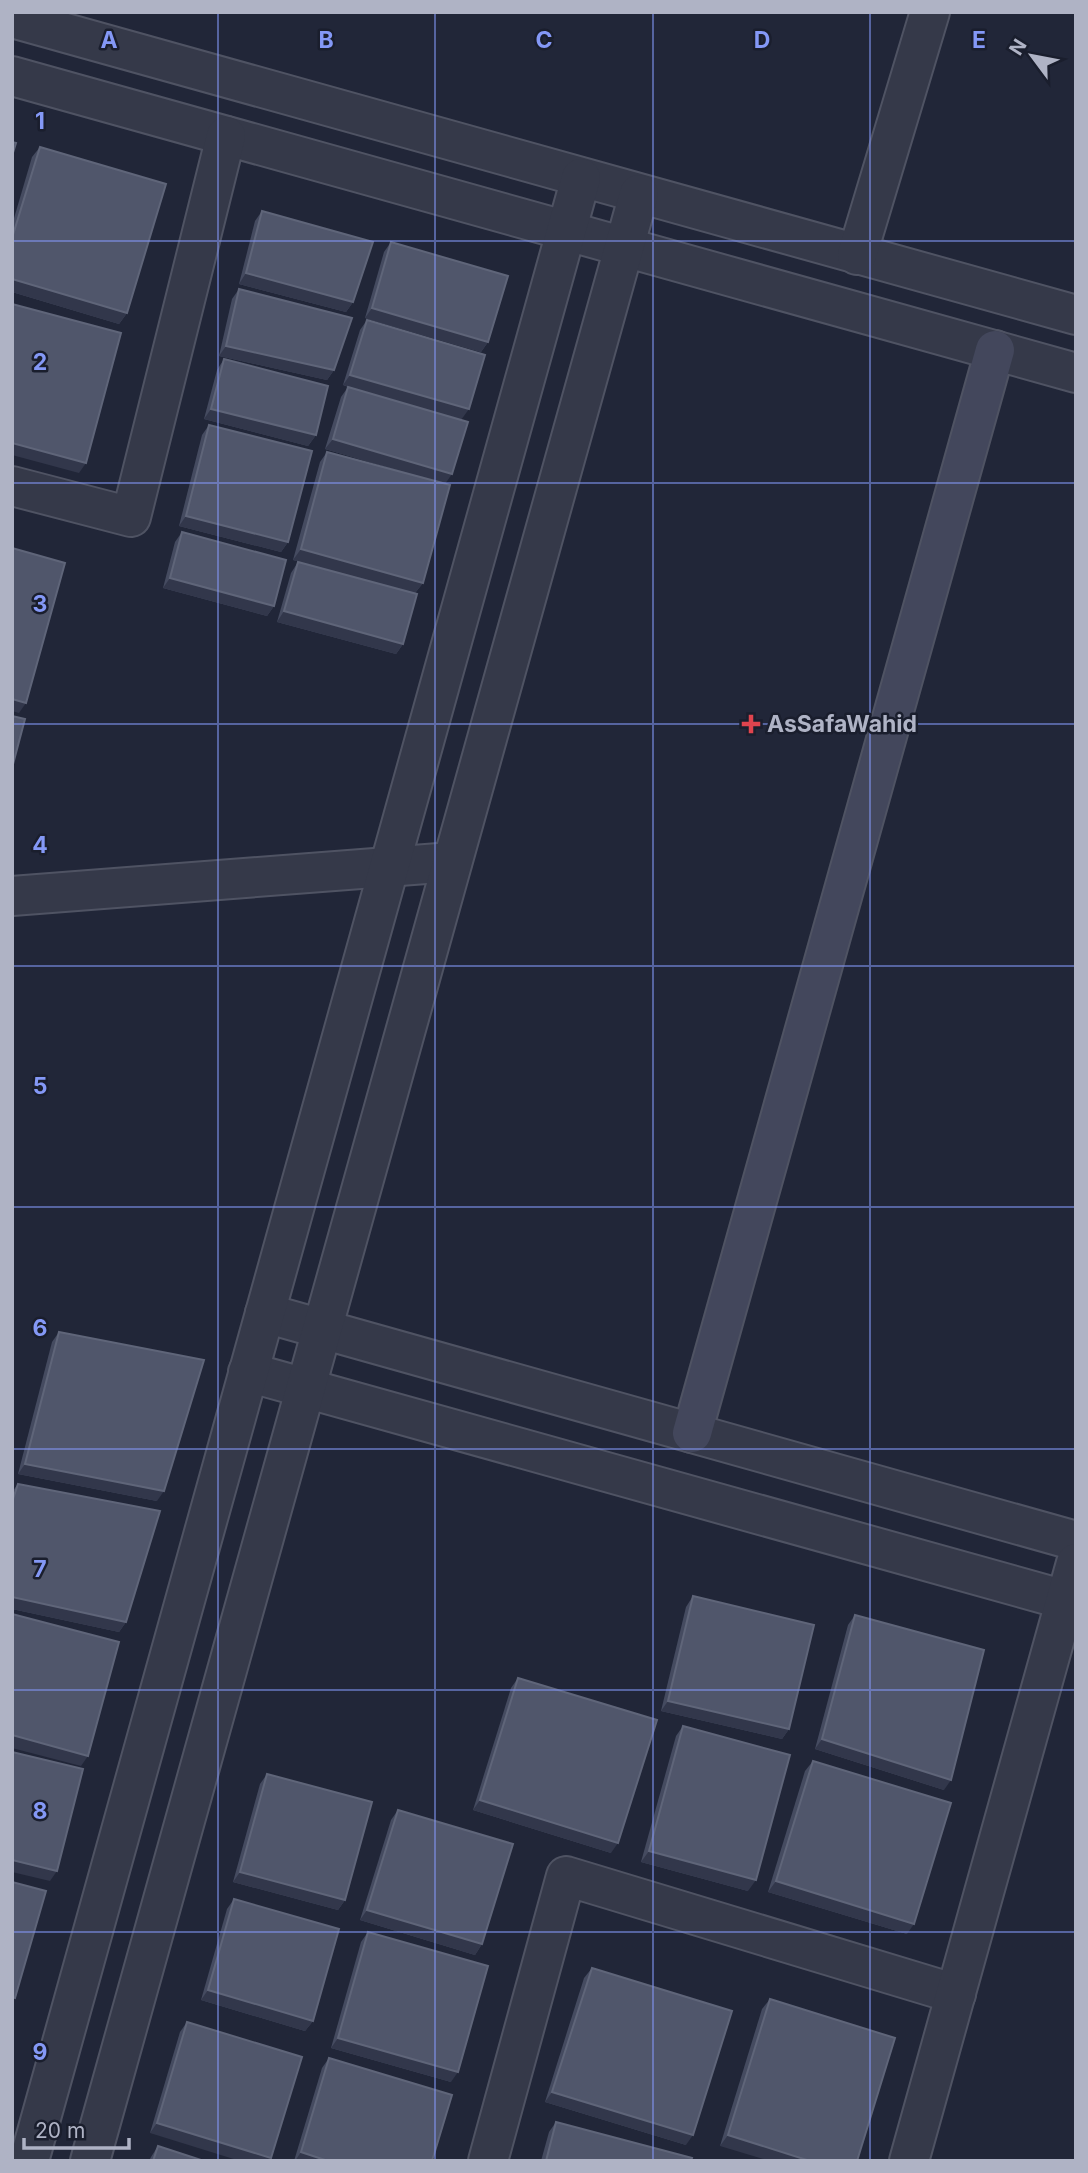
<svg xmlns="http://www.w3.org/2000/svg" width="1088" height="2173" font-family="Inter,sans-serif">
<rect width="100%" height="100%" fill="#212638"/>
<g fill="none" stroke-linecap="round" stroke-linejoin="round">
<defs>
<g id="street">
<path d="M 12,18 L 1076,315"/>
<path d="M 12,76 L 1076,373"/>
<path d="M 857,255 L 930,12"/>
<path d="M 12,486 L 131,517 L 226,136"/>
<path d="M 12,896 L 452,862"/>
<path d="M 265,1313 L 1076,1541"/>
<path d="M 248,1372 L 1076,1603"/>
<path d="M 29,2161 L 581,178"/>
<path d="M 90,2161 L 639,194"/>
<path d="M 488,2161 L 566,1876 L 956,1994"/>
<path d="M 909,2161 L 1076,1563"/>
</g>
<path id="secondary" d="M 692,1433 L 995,350"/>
</defs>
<use href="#street" stroke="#4f5363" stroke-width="42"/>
<use href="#secondary" stroke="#4f5363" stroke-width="42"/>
<use href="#street" stroke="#353949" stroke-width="38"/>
<use href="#secondary" stroke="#43475c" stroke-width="38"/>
</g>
<g fill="#454b60">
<path d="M 40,147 L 127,313 L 119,324 L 12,292 L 12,225 L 32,157 Z"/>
<path d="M 262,211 L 353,302 L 346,312 L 239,284 L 255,221 Z"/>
<path d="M 391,242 L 488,342 L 481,352 L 365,318 L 384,252 Z"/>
<path d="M 239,289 L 334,370 L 327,380 L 219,356 L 232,299 Z"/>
<path d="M 367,320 L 461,420 L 445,484 L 423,583 L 415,593 L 293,560 L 320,462 L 327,452 L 435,481 L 325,449 L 341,397 L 348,387 L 343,385 L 360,330 Z"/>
<path d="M 224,359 L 316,435 L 308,446 L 204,419 L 217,370 Z"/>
<path d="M 209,425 L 288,542 L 281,552 L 179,526 L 202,435 Z"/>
<path d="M 182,532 L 274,606 L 267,616 L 163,588 L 175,542 Z"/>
<path d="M 298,562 L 403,644 L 396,654 L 277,622 L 291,573 Z"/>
<path d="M 59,1332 L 157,1501 L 18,1474 L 52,1342 Z"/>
<path d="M 18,1484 L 126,1622 L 119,1632 L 12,1609 L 12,1492 Z"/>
<path d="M 693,1596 L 789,1729 L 782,1739 L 661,1711 L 686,1607 Z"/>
<path d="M 855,1615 L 944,1790 L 815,1749 L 848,1625 Z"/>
<path d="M 518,1678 L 611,1853 L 473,1810 L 511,1688 Z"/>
<path d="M 683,1726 L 748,1891 L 641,1862 L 676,1736 Z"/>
<path d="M 813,1761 L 907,1934 L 768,1892 L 805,1771 Z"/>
<path d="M 267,1774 L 345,1900 L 338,1910 L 233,1882 L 260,1784 Z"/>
<path d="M 398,1810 L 482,1944 L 475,1955 L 360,1920 L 391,1820 Z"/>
<path d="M 234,1899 L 313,2021 L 305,2031 L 201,2000 L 227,1909 Z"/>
<path d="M 368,1932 L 451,2082 L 331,2048 L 361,1942 Z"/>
<path d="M 592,1968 L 686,2145 L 545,2102 L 584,1978 Z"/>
<path d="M 770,1999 L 895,2038 L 720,2146 L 762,2009 Z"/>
<path d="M 187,2022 L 302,2057 L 150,2133 L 180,2032 Z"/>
<path d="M 329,2058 L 432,2161 L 294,2161 L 322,2068 Z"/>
<path d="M 556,2122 L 691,2161 L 541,2161 L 549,2132 Z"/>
<path d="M 158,2146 L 204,2161 L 149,2161 L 151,2157 Z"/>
</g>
<g fill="#32374b">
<path d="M 246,273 L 353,302 L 346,312 L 239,284 Z"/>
<path d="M 12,279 L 127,313 L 119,324 L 12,292 Z"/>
<path d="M 372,308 L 488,342 L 481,352 L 365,318 Z"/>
<path d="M 226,346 L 334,370 L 327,380 L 219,356 Z"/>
<path d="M 350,375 L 469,409 L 461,420 L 343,385 Z"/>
<path d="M 211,409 L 316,435 L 308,446 L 204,419 Z"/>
<path d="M 333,439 L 452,474 L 445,484 L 325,449 Z"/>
<path d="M 12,443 L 86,463 L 79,473 L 12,455 Z"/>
<path d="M 186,516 L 288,542 L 281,552 L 179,526 Z"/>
<path d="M 301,549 L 423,583 L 415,593 L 293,560 Z"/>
<path d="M 170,578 L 274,606 L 267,616 L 163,588 Z"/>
<path d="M 284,611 L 403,644 L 396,654 L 277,622 Z"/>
<path d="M 12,699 L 26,703 L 19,713 L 12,711 Z"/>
<path d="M 25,1464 L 164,1491 L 157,1501 L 18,1474 Z"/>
<path d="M 12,1597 L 126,1622 L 119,1632 L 12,1609 Z"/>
<path d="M 668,1701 L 789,1729 L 782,1739 L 661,1711 Z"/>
<path d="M 12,1735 L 88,1756 L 81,1766 L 12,1748 Z"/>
<path d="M 822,1739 L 951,1780 L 944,1790 L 815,1749 Z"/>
<path d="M 480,1800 L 618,1843 L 611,1853 L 473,1810 Z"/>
<path d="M 649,1851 L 756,1880 L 748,1891 L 641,1862 Z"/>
<path d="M 12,1860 L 57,1871 L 50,1881 L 12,1872 Z"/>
<path d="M 240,1872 L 345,1900 L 338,1910 L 233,1882 Z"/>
<path d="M 776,1881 L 914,1924 L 907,1934 L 768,1892 Z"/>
<path d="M 367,1910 L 482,1944 L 475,1955 L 360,1920 Z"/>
<path d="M 208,1990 L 313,2021 L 305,2031 L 201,2000 Z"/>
<path d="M 338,2038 L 458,2072 L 451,2082 L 331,2048 Z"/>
<path d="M 552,2092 L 693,2135 L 686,2145 L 545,2102 Z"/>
<path d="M 157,2123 L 271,2158 L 269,2161 L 240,2161 L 150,2133 Z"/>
<path d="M 728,2135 L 810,2161 L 770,2161 L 720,2146 Z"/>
<path d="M 301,2152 L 328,2161 L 295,2161 Z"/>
</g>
<g fill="#50566b" stroke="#5f6579" stroke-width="2">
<path d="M 12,142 L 16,143 L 12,156 Z"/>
<path d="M 40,147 L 166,184 L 127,313 L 12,279 L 12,238 Z"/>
<path d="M 262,211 L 373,242 L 353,302 L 246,273 Z"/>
<path d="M 391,242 L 508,276 L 488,342 L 372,308 Z"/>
<path d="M 239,289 L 352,318 L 334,370 L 226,346 Z"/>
<path d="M 12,304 L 121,333 L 86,463 L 12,443 Z"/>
<path d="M 367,320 L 485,355 L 469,409 L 350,375 Z"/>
<path d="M 224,359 L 328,386 L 316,435 L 211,409 Z"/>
<path d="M 348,387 L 468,422 L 452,474 L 333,439 Z"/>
<path d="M 209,425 L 312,451 L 288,542 L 186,516 Z"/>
<path d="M 327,452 L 450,485 L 423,583 L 301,549 Z"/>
<path d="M 182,532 L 286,560 L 274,606 L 170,578 Z"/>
<path d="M 12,548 L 65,563 L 26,703 L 12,699 Z"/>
<path d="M 298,562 L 417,594 L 403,644 L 284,611 Z"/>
<path d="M 12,716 L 25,719 L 12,768 Z"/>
<path d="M 59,1332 L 204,1360 L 164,1491 L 25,1464 Z"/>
<path d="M 18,1484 L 160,1511 L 126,1622 L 12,1597 L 12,1502 Z"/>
<path d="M 693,1596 L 814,1625 L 789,1729 L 668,1701 Z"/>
<path d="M 12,1614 L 119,1642 L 88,1756 L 12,1735 Z"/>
<path d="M 855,1615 L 984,1650 L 951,1780 L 822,1739 Z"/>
<path d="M 518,1678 L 657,1720 L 618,1843 L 480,1800 Z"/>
<path d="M 683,1726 L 790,1755 L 756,1880 L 649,1851 Z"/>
<path d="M 12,1752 L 83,1769 L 57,1871 L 12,1860 Z"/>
<path d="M 813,1761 L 951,1803 L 914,1924 L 776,1881 Z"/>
<path d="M 267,1774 L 372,1802 L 345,1900 L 240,1872 Z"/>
<path d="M 398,1810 L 513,1844 L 482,1944 L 367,1910 Z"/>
<path d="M 12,1882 L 46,1891 L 15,1998 L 12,1997 Z"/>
<path d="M 234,1899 L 339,1929 L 313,2021 L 208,1990 Z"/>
<path d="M 368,1932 L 488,1966 L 458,2072 L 338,2038 Z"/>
<path d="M 592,1968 L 732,2011 L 693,2135 L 552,2092 Z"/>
<path d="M 770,1999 L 895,2038 L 857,2161 L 810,2161 L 728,2135 Z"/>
<path d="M 187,2022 L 302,2057 L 271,2158 L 157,2123 Z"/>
<path d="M 329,2058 L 452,2095 L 432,2161 L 328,2161 L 301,2152 Z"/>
<path d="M 556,2122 L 692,2158 L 691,2161 L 546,2161 Z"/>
<path d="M 158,2146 L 204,2161 L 153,2161 Z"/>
</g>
<path fill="none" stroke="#8498f6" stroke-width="2" stroke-opacity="0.55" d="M 218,12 L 218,2161M 435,12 L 435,2161M 653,12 L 653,2161M 870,12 L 870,2161M 12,241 L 1076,241M 12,483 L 1076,483M 12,724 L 1076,724M 12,966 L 1076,966M 12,1207 L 1076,1207M 12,1449 L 1076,1449M 12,1690 L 1076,1690M 12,1932 L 1076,1932"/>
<path fill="#e0444e" stroke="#1a1e2d" stroke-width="2.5" d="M747.5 713.5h7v7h7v7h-7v7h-7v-7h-7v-7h7z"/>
<g text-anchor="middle" stroke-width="5" stroke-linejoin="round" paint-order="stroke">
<g font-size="23" font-weight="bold" fill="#afb3c5" stroke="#1a1e2d" text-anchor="start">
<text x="767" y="732">AsSafaWahid</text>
</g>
</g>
<g font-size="23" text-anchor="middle" font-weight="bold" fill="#8498f6" stroke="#1a1e2d" stroke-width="5" stroke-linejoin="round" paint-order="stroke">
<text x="109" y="48">A</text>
<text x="326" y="48">B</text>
<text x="544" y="48">C</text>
<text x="762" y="48">D</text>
<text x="979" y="48">E</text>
<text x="40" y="129">1</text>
<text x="40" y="370">2</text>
<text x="40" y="612">3</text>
<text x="40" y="853">4</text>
<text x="40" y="1094">5</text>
<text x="40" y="1336">6</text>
<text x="40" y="1577">7</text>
<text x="40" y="1819">8</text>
<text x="40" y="2060">9</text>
</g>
<rect width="1088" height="2173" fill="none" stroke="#afb3c5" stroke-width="28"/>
<g transform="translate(1032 56) rotate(302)" stroke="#1a1e2d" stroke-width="5" paint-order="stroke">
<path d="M0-5L12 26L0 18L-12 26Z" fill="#afb3c5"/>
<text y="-10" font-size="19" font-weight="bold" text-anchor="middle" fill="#afb3c5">N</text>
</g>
<path d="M24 2138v10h105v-10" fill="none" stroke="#afb3c5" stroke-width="3.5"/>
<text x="35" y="2138" font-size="21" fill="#afb3c5" stroke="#1a1e2d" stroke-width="5" paint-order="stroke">20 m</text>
</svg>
